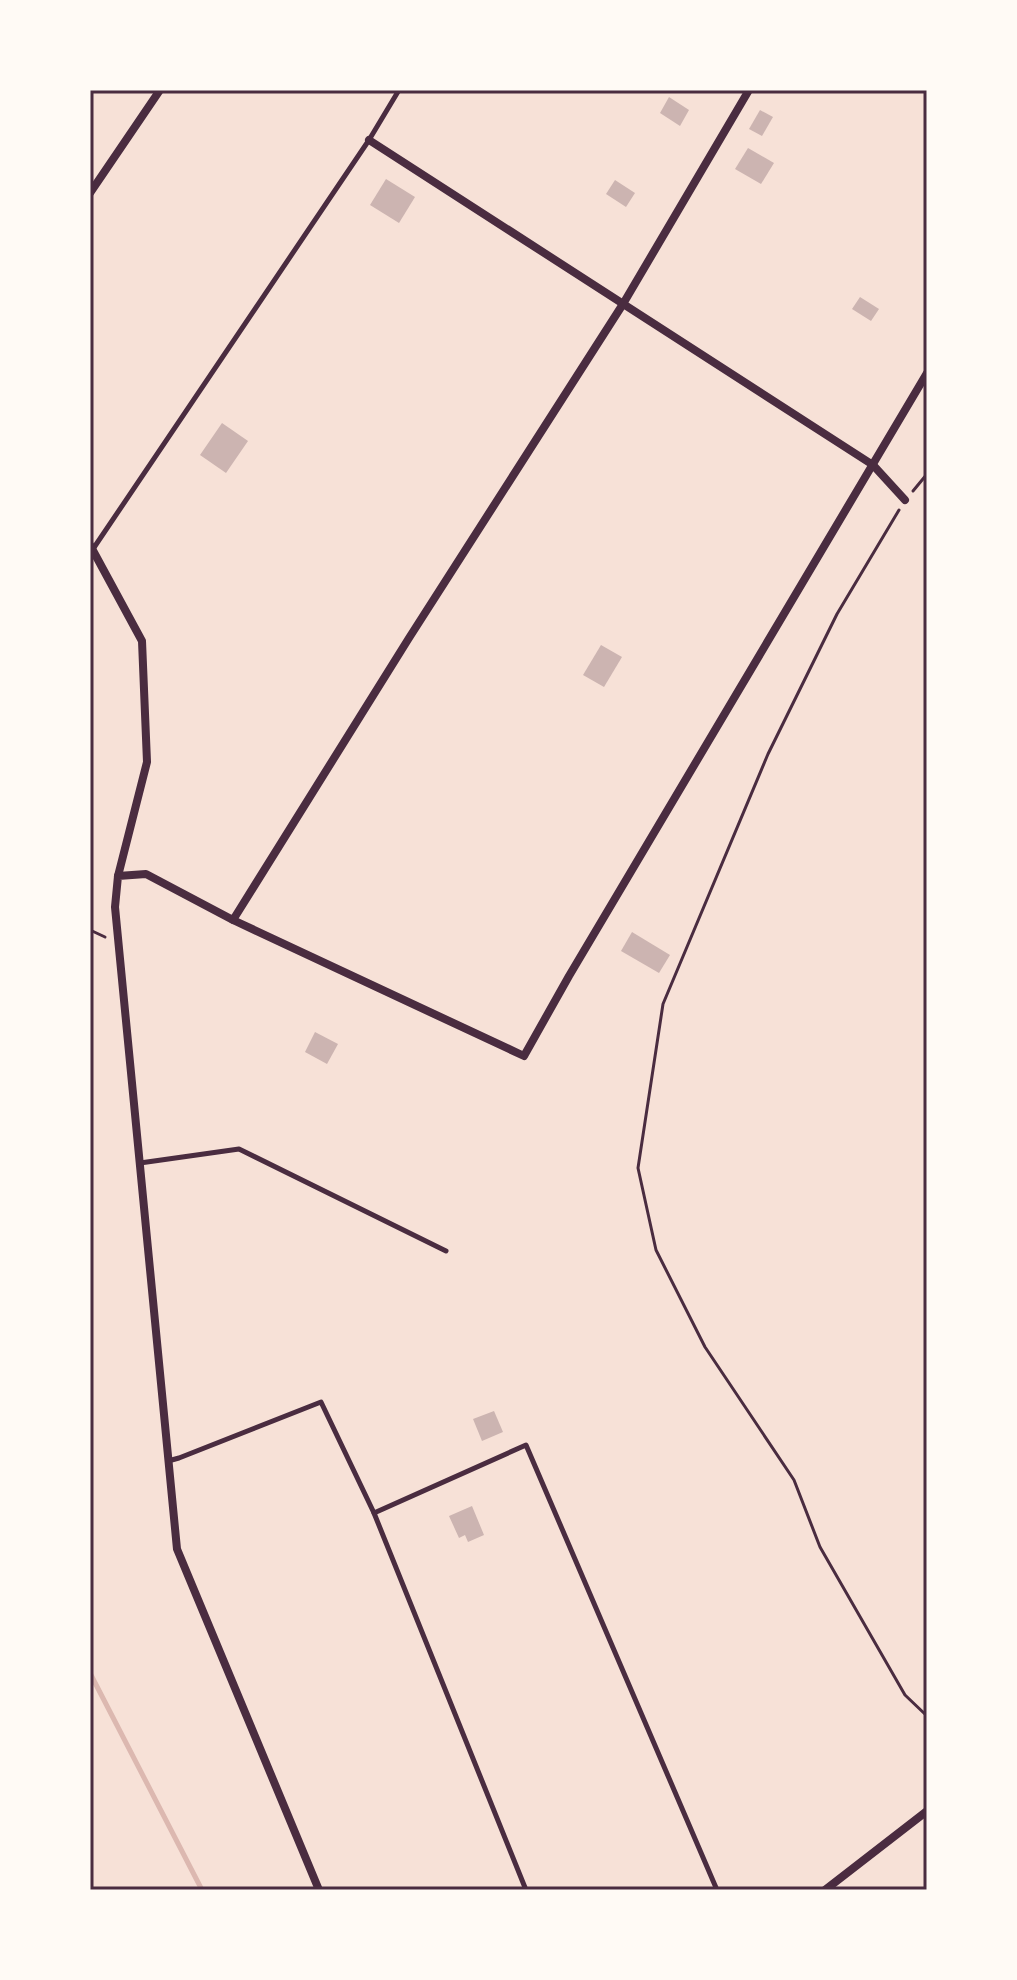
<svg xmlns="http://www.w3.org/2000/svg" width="1017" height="1980" font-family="Arial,sans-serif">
<rect width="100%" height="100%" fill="#f7e1d7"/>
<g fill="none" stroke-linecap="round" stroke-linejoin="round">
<path stroke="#dcb8b0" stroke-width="5" d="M 90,1673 L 202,1890"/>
</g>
<g fill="#ccb4b1">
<path d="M 669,97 L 689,110 L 680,126 L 660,113 Z"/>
<path d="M 760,110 L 773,117 L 762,136 L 749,129 Z"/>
<path d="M 748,148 L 774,163 L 761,184 L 735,169 Z"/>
<path d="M 386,179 L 415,197 L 399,223 L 370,205 Z"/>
<path d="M 615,180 L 635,193 L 626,207 L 606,194 Z"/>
<path d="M 860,297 L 879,309 L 871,321 L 852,309 Z"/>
<path d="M 222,423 L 248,441 L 226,473 L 200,455 Z"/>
<path d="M 601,645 L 622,657 L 604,687 L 583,675 Z"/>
<path d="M 632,932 L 670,955 L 659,973 L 621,951 Z"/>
<path d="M 315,1032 L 338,1044 L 327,1064 L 305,1052 Z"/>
<path d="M 494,1411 L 503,1432 L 482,1441 L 473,1419 Z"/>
<path d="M 472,1506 L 484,1535 L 468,1542 L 465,1535 L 459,1538 L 449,1516 Z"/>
</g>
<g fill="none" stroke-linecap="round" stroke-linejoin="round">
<g stroke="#4a2c40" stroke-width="3">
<path d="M 913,491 L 927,474"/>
<path d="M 899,510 L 837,614 L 768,754 L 663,1004 L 638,1168 L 656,1250 L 705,1347 L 794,1480 L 820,1547 L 905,1695 L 927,1716"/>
<path d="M 90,930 L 105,937"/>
</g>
<g stroke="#4a2c40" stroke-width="5">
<path d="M 93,549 L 369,140 L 399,90"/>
<path d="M 140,1163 L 239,1149 L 446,1251"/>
<path d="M 168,1461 L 179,1458 L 321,1402 L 374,1513 L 526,1890"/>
<path d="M 374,1513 L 526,1445 L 717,1890"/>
</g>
<g stroke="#4a2c40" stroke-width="8">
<path d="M 369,140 L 873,465 L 905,500"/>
<path d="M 90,193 L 160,90"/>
<path d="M 90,545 L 142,641 L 147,762 L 118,876"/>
<path d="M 233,920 L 524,1056 L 569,976 L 927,373"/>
<path d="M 319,1890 L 177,1549 L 115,907 L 118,876 L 146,874 L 233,920 L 409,638 L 623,304 L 749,90"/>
<path d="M 825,1890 L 927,1811"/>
</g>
</g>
<rect width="1017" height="1980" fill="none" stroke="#fffaf5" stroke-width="184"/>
<rect x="92" y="92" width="833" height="1796" fill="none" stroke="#4a2c40" stroke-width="3"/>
</svg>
